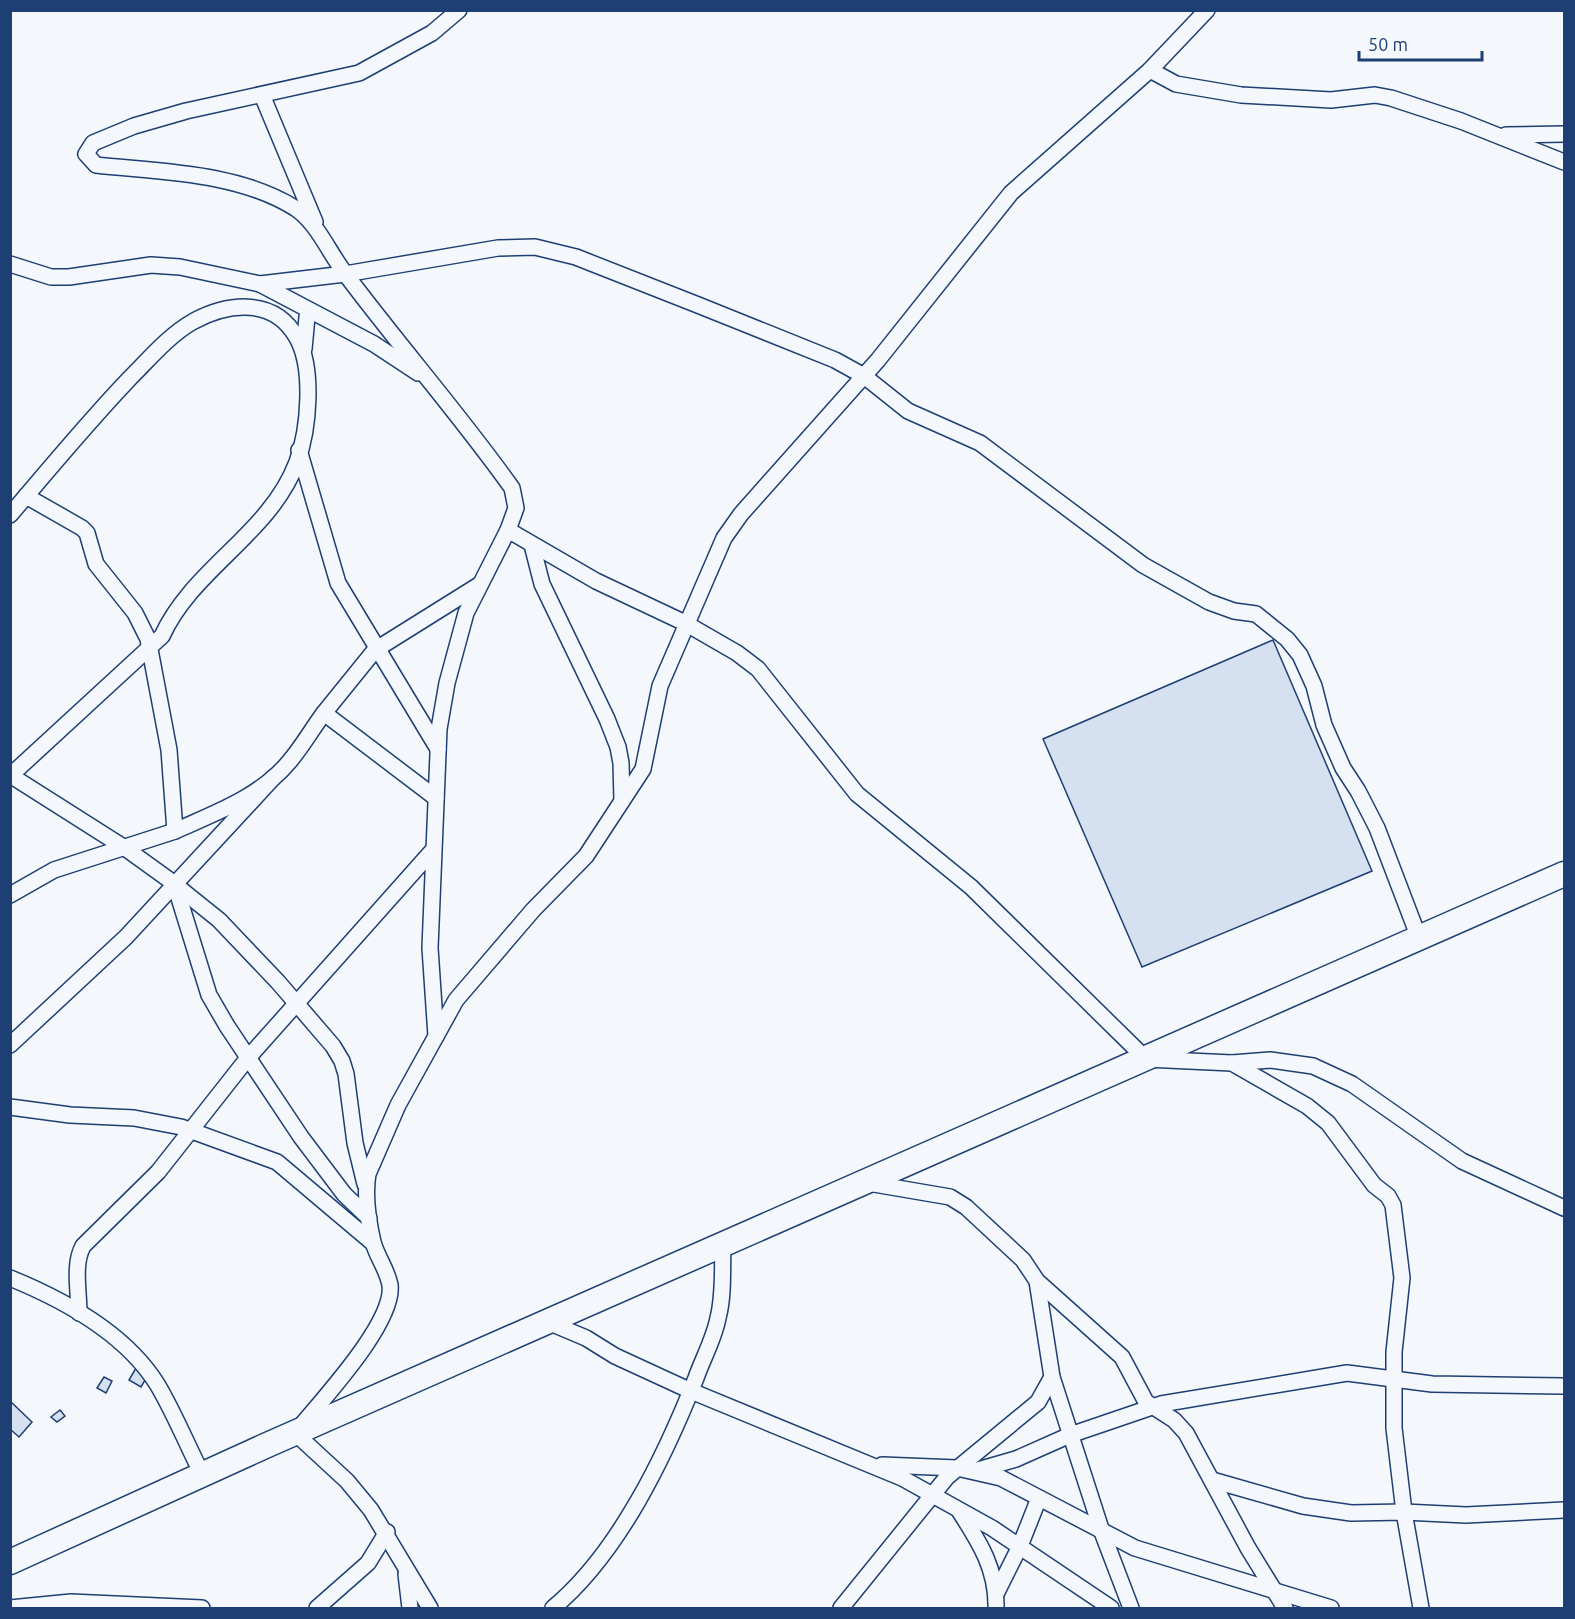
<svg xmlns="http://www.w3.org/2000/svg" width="1575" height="1619" font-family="Ubuntu,sans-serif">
<rect width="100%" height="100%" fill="#f4f7fb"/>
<g fill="#d5e0f0" stroke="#1d3f73" stroke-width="1.5">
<path d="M 1273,640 L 1372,871 L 1142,967 L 1043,739 Z"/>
<path d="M 136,1368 L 148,1375 L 141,1387 L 129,1380 Z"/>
<path d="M 104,1377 L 112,1381 L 106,1393 L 97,1388 Z"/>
<path d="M 10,1401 L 32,1422 L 19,1437 L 10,1429 Z"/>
<path d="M 60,1410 L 65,1416 L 57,1422 L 51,1417 Z"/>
</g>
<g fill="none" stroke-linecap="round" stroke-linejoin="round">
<defs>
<g id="minor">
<path d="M 1150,70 L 1176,84 L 1241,95 L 1331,100 L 1375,95 L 1391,98 L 1461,121 L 1564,162"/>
<path d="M 262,95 L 315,222"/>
<path d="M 1506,135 L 1564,134"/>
<path d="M 10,264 L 51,277 L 69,277 L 151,265 L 180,267 L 260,284 L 374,344 L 418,373"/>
<path d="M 260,284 L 345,274 L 498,248 L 535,247 L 576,257 L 698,305 L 835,360 L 864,376 L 908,411 L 980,443 L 1143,565 L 1209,602 L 1234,611 L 1256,614 L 1287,639 L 1300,655 L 1314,686 L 1324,725 L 1343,768 L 1358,791 L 1377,828 L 1419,938"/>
<path d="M 304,349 L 307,317"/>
<path d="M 299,450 L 338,583 L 438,749"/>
<path d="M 10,515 C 50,468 88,422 130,378 C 150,358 169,335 194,321 C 230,302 275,298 297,338 C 314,368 309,429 297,462 C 270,534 193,568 162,636 L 11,775"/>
<path d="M 508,530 L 596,581 L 685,623 L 737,653 L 758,669 L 857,794 L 971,887 L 1146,1059 L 1232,1063 L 1270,1060 L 1313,1066 L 1352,1084 L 1462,1161 L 1564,1208"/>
<path d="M 532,545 L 542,584 L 607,719 L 618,747 L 621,763 L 622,801"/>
<path d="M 324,713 L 375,650 L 479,585"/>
<path d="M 10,775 L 125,848 L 168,879 L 219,920 L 278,982 L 333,1046 L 342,1061 L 346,1074 L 355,1143 L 365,1184"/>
<path d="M 175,831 C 215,813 260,797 289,762 C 302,747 312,729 324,713 L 436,798"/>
<path d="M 175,885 L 209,995 L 227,1026 L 301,1137 L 344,1194 L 369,1218"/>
<path d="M 10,895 L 54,870 L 175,831 L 169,750 L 148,639 L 135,613 L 96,564 L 87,533 L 82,528 L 26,496"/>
<path d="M 436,1036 L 430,948 L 439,729 L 447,683 L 466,613 L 508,530 L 516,508 L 512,488 C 460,415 401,348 347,276 C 330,255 318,223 295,208 C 237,172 161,172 96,165 L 86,154 L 93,143 L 134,126 L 186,111 L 359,73 L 432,33 L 459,10"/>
<path d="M 10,1045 L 126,937 L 274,777"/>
<path d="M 1232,1063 L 1307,1106 L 1328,1123 L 1374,1185 L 1388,1196 L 1393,1205 L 1402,1278 L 1394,1352 L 1394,1428 L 1404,1512 L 1421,1608"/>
<path d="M 10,1107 L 70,1115 L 134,1118 L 181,1127 L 277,1162 L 373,1243"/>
<path d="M 868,1183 L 950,1197 L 966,1207 L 1023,1260 L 1037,1281 L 1122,1357 L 1146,1402 L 1174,1420 L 1186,1433 L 1248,1548 L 1285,1608"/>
<path d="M 10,1278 C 64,1300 125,1333 157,1384 C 174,1412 187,1445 202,1474"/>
<path d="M 1037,1281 L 1052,1377 L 1102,1532 L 1131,1608"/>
<path d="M 79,1313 C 79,1292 73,1264 83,1246 L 158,1172 L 247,1059 L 433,850"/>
<path d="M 548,1322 L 586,1338 L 615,1356 L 691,1391 L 902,1478 L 992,1528 L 1111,1608"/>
<path d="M 882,1465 L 957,1468 L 1001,1478 L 1135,1548 L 1331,1608"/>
<path d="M 978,1470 L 1016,1459 L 1070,1435 L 1161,1404 L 1347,1373 L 1432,1384 L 1564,1386"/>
<path d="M 1212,1480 L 1303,1506 L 1351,1513 L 1404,1512 L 1466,1515 L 1564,1510"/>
<path d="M 960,1512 C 980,1543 997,1570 996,1608"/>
<path d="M 406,1574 L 410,1608"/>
<path d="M 996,1594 L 1020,1546 L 1039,1498"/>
<path d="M 10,1608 L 71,1602 L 202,1608"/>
<path d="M 317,1608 L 368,1563 L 387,1532"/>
<path d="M 430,1608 L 371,1510 L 347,1481 L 295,1433 C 320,1402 395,1323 390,1285 C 387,1269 377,1257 373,1242 C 368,1220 364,1196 368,1174 L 398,1105 L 456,1000 L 533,910 L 586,856 L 643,769 L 660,686 L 724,538 L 741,514 L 878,360 L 1011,193 L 1150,70 L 1207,10"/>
<path d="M 553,1608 C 619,1553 665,1456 696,1378 C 703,1358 714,1339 718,1318 C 724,1295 722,1270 723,1246"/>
<path d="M 841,1608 L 947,1477 L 1038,1402 L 1052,1377"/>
</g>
<path id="trunk" d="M 10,1562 L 265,1446 L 1564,874"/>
</defs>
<use href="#minor" stroke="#1d3f73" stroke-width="18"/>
<use href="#trunk" stroke="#1d3f73" stroke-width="27"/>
<use href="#minor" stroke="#f4f7fb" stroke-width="15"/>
<use href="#trunk" stroke="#f4f7fb" stroke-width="24"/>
</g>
<rect width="1575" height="1619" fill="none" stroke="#1d3f73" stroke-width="24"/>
<path d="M1359 51v9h123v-9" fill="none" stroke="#1d3f73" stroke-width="3"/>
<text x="1368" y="51" font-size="18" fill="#1d3f73" stroke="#f4f7fb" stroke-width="4.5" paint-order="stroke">50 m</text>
</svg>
